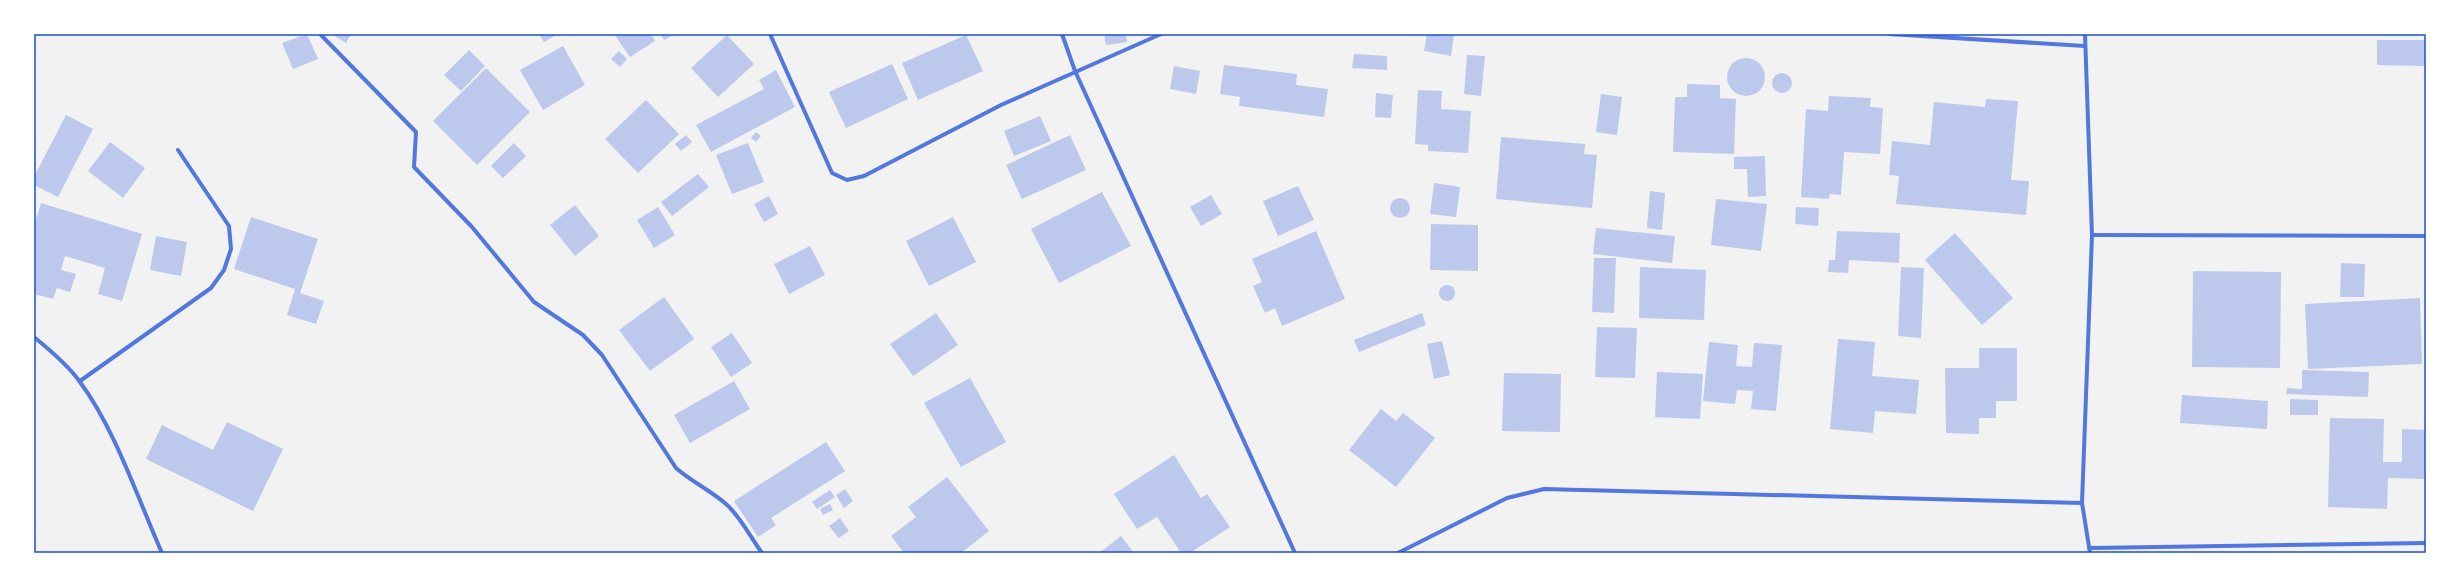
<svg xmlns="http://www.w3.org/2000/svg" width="2460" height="587" font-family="Montserrat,sans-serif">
<rect width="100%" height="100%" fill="#f2f2f2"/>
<g fill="#bdc9ec">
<path d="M 307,34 L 318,59 L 293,69 L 282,43 Z"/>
<path d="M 332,34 L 351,34 L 346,43 Z"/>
<path d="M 539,34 L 558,34 L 544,42 Z"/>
<path d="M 614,34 L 651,34 L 655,41 L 630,57 Z"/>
<path d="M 661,34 L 675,34 L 664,40 Z"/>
<path d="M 1104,34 L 1126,34 L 1127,42 L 1106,45 Z"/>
<path d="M 1427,34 L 1454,35 L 1451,56 L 1424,51 Z"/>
<path d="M 727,35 L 754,64 L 718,97 L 691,68 Z"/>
<path d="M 966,35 L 983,71 L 918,100 L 902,63 Z"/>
<path d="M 2377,40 L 2426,40 L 2426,66 L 2377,65 Z"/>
<path d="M 563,46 L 585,85 L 543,110 L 520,70 Z"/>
<path d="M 469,50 L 485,66 L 461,91 L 444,75 Z"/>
<path d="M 619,51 L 627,59 L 620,67 L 611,59 Z"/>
<path d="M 1354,54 L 1387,56 L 1387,70 L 1352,68 Z"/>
<path d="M 1467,55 L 1485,56 L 1481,96 L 1464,94 Z"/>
<circle cx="1746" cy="77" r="19"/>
<path d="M 892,64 L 908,99 L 846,128 L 829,92 Z"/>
<path d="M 1224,65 L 1297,74 L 1296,85 L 1328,89 L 1324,117 L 1239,106 L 1240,97 L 1220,94 Z"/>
<path d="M 1174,66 L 1200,71 L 1196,94 L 1170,89 Z"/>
<path d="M 486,68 L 530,112 L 477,165 L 433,121 Z"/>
<path d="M 776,70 L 795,107 L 711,152 L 696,125 L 764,89 L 759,80 Z"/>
<circle cx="1782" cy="83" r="10"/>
<path d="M 1687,84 L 1720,85 L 1720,98 L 1736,99 L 1734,154 L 1673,152 L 1675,97 L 1687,97 Z"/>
<path d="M 1418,90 L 1442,91 L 1441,109 L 1471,111 L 1468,153 L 1428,151 L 1428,145 L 1415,144 Z"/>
<path d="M 1376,93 L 1393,95 L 1391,118 L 1375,117 Z"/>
<path d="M 1601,94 L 1622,97 L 1617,135 L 1596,132 Z"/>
<path d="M 1829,96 L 1871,98 L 1870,107 L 1883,108 L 1880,154 L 1844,152 L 1841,195 L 1830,194 L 1829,199 L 1801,197 L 1806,109 L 1828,111 Z"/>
<path d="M 1986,99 L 2018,101 L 2011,180 L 2029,181 L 2026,215 L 1896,204 L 1899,176 L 1889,175 L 1892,141 L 1930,145 L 1934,102 L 1985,107 Z"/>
<path d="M 646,100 L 679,134 L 638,173 L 605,139 Z"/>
<path d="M 66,115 L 93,129 L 58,197 L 34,185 L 34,177 Z"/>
<path d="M 1040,116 L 1051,141 L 1014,156 L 1004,131 Z"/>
<path d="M 756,132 L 761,136 L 756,142 L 751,138 Z"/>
<path d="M 686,135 L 692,142 L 681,151 L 675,144 Z"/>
<path d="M 1070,135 L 1086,170 L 1022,199 L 1006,165 Z"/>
<path d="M 1501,137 L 1585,144 L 1584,154 L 1597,155 L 1592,208 L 1496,199 Z"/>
<path d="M 110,142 L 145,168 L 123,198 L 88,171 Z"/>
<path d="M 514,143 L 526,156 L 503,178 L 491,166 Z"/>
<path d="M 748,143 L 764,182 L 732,194 L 716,155 Z"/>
<path d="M 1765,156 L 1766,196 L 1748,197 L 1747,169 L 1734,169 L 1734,157 Z"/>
<path d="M 698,174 L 709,187 L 672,216 L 661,202 Z"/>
<path d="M 1434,183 L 1460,187 L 1456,217 L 1430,214 Z"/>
<path d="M 1298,186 L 1314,220 L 1278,236 L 1263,201 Z"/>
<path d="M 1650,191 L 1665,193 L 1662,230 L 1647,228 Z"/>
<path d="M 1102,192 L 1131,246 L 1059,283 L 1031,229 Z"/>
<path d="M 1211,195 L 1222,214 L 1201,226 L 1190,207 Z"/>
<path d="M 769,196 L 778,214 L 764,222 L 754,204 Z"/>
<circle cx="1400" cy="208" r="10"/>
<path d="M 1716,199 L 1767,204 L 1761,251 L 1711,245 Z"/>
<path d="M 41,203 L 142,234 L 122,301 L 98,294 L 105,268 L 65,256 L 61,270 L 76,274 L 70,292 L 57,288 L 53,299 L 34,294 L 34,227 Z"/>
<path d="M 575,205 L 599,236 L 575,256 L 550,225 Z"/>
<path d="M 658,207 L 675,235 L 654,248 L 637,220 Z"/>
<path d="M 1796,207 L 1819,208 L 1818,226 L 1795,224 Z"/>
<path d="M 251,217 L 318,239 L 300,293 L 324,301 L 316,324 L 287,315 L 295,289 L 234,269 Z"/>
<path d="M 953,217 L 976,262 L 929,286 L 906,241 Z"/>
<path d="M 1431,224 L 1478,225 L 1478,271 L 1430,270 Z"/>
<path d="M 1596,228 L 1675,236 L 1672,263 L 1593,254 Z"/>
<path d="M 1316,231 L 1345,299 L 1282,326 L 1275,308 L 1265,313 L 1253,286 L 1262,282 L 1252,259 Z"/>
<path d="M 1837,231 L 1900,233 L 1899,263 L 1849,260 L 1848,273 L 1828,272 L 1829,260 L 1835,260 Z"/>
<path d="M 1955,233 L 2013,298 L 1982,325 L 1925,260 Z"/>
<path d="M 156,236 L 187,242 L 181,276 L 150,270 Z"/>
<path d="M 810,246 L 825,275 L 789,294 L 774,264 Z"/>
<path d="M 1594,258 L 1616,258 L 1614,313 L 1592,312 Z"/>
<path d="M 2341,263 L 2365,264 L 2364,297 L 2340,297 Z"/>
<path d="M 1640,267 L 1706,270 L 1704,320 L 1639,318 Z"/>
<path d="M 1901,267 L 1924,268 L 1921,338 L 1898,336 Z"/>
<path d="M 2193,271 L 2281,272 L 2280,368 L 2192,367 Z"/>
<circle cx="1447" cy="293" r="8"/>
<path d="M 664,297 L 694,339 L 650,371 L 619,330 Z"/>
<path d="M 2420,298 L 2422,364 L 2308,369 L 2305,304 Z"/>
<path d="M 936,313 L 958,345 L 913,376 L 890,344 Z"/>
<path d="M 1422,313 L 1426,325 L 1359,352 L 1354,340 Z"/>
<path d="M 1597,327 L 1637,328 L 1635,378 L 1595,377 Z"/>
<path d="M 732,333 L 752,363 L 731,377 L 711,347 Z"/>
<path d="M 1838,339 L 1875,342 L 1872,376 L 1919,380 L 1916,414 L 1875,411 L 1873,433 L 1830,429 Z"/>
<path d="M 1442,341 L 1450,375 L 1434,379 L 1427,344 Z"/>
<path d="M 1709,342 L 1738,345 L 1736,366 L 1752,367 L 1754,343 L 1782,345 L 1776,411 L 1751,409 L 1753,391 L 1737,390 L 1735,404 L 1703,401 Z"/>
<path d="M 1979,348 L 2017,348 L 2017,401 L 1996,401 L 1996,418 L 1979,418 L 1979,434 L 1946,433 L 1945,368 L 1979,368 Z"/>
<path d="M 2302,370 L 2369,372 L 2368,397 L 2286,394 L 2287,388 L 2302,389 Z"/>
<path d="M 1657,372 L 1703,374 L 1700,419 L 1655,417 Z"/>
<path d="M 1504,373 L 1561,374 L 1560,432 L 1502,431 Z"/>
<path d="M 970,378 L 1006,442 L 961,467 L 924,403 Z"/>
<path d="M 734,381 L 750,409 L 690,443 L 674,415 Z"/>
<path d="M 2182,395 L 2268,401 L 2267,429 L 2180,423 Z"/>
<path d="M 2290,399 L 2318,400 L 2318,415 L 2290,415 Z"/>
<path d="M 1381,409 L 1396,421 L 1403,413 L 1435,438 L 1396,487 L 1349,450 Z"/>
<path d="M 2330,418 L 2384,419 L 2383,462 L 2402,462 L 2402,429 L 2426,430 L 2426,479 L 2388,478 L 2387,509 L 2328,507 Z"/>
<path d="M 227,422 L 283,449 L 253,511 L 146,459 L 162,425 L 213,450 Z"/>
<path d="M 826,442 L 845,471 L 771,518 L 776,525 L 758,537 L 734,501 Z"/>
<path d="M 1174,455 L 1201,498 L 1207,494 L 1230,527 L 1190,553 L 1181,553 L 1157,517 L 1137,529 L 1114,494 Z"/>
<path d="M 947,477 L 989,531 L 961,553 L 904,553 L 891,536 L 916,517 L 908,507 Z"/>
<path d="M 845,489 L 853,501 L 844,508 L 836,495 Z"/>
<path d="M 830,490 L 835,497 L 817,509 L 812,502 Z"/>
<path d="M 830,504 L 833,510 L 823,515 L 820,509 Z"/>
<path d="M 840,518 L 849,531 L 839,538 L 829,526 Z"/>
<path d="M 1121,536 L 1134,553 L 1099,553 Z"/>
</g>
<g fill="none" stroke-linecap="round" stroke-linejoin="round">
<g stroke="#5277de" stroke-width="4">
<path d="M 320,34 L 416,132 L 414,167 L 472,227 L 534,302 L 583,335 L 602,355 L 676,468 C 692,482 710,490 726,504 C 740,516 751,538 762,553"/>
<path d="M 770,34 L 832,173 L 847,180 L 864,176 L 1001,105 L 1161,34"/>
<path d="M 1062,34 L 1075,71 L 1295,553"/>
<path d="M 1889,34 L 2085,46"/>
<path d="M 2085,34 L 2092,235 L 2082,503 L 2090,553"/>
<path d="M 2092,235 L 2426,236"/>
<path d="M 34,337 C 50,350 68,365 80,382 C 115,429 138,499 162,553"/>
<path d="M 80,381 L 211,288 L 224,270 L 231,249 L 229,226 L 178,150"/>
<path d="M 2090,548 L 2426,543"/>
<path d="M 1398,553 L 1507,498 L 1544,489 L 2082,503"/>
</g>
</g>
<rect width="2460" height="587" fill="none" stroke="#ffffff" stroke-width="70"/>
<rect x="35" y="35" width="2390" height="517" fill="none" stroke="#1d4ed8" stroke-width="1.5"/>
</svg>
